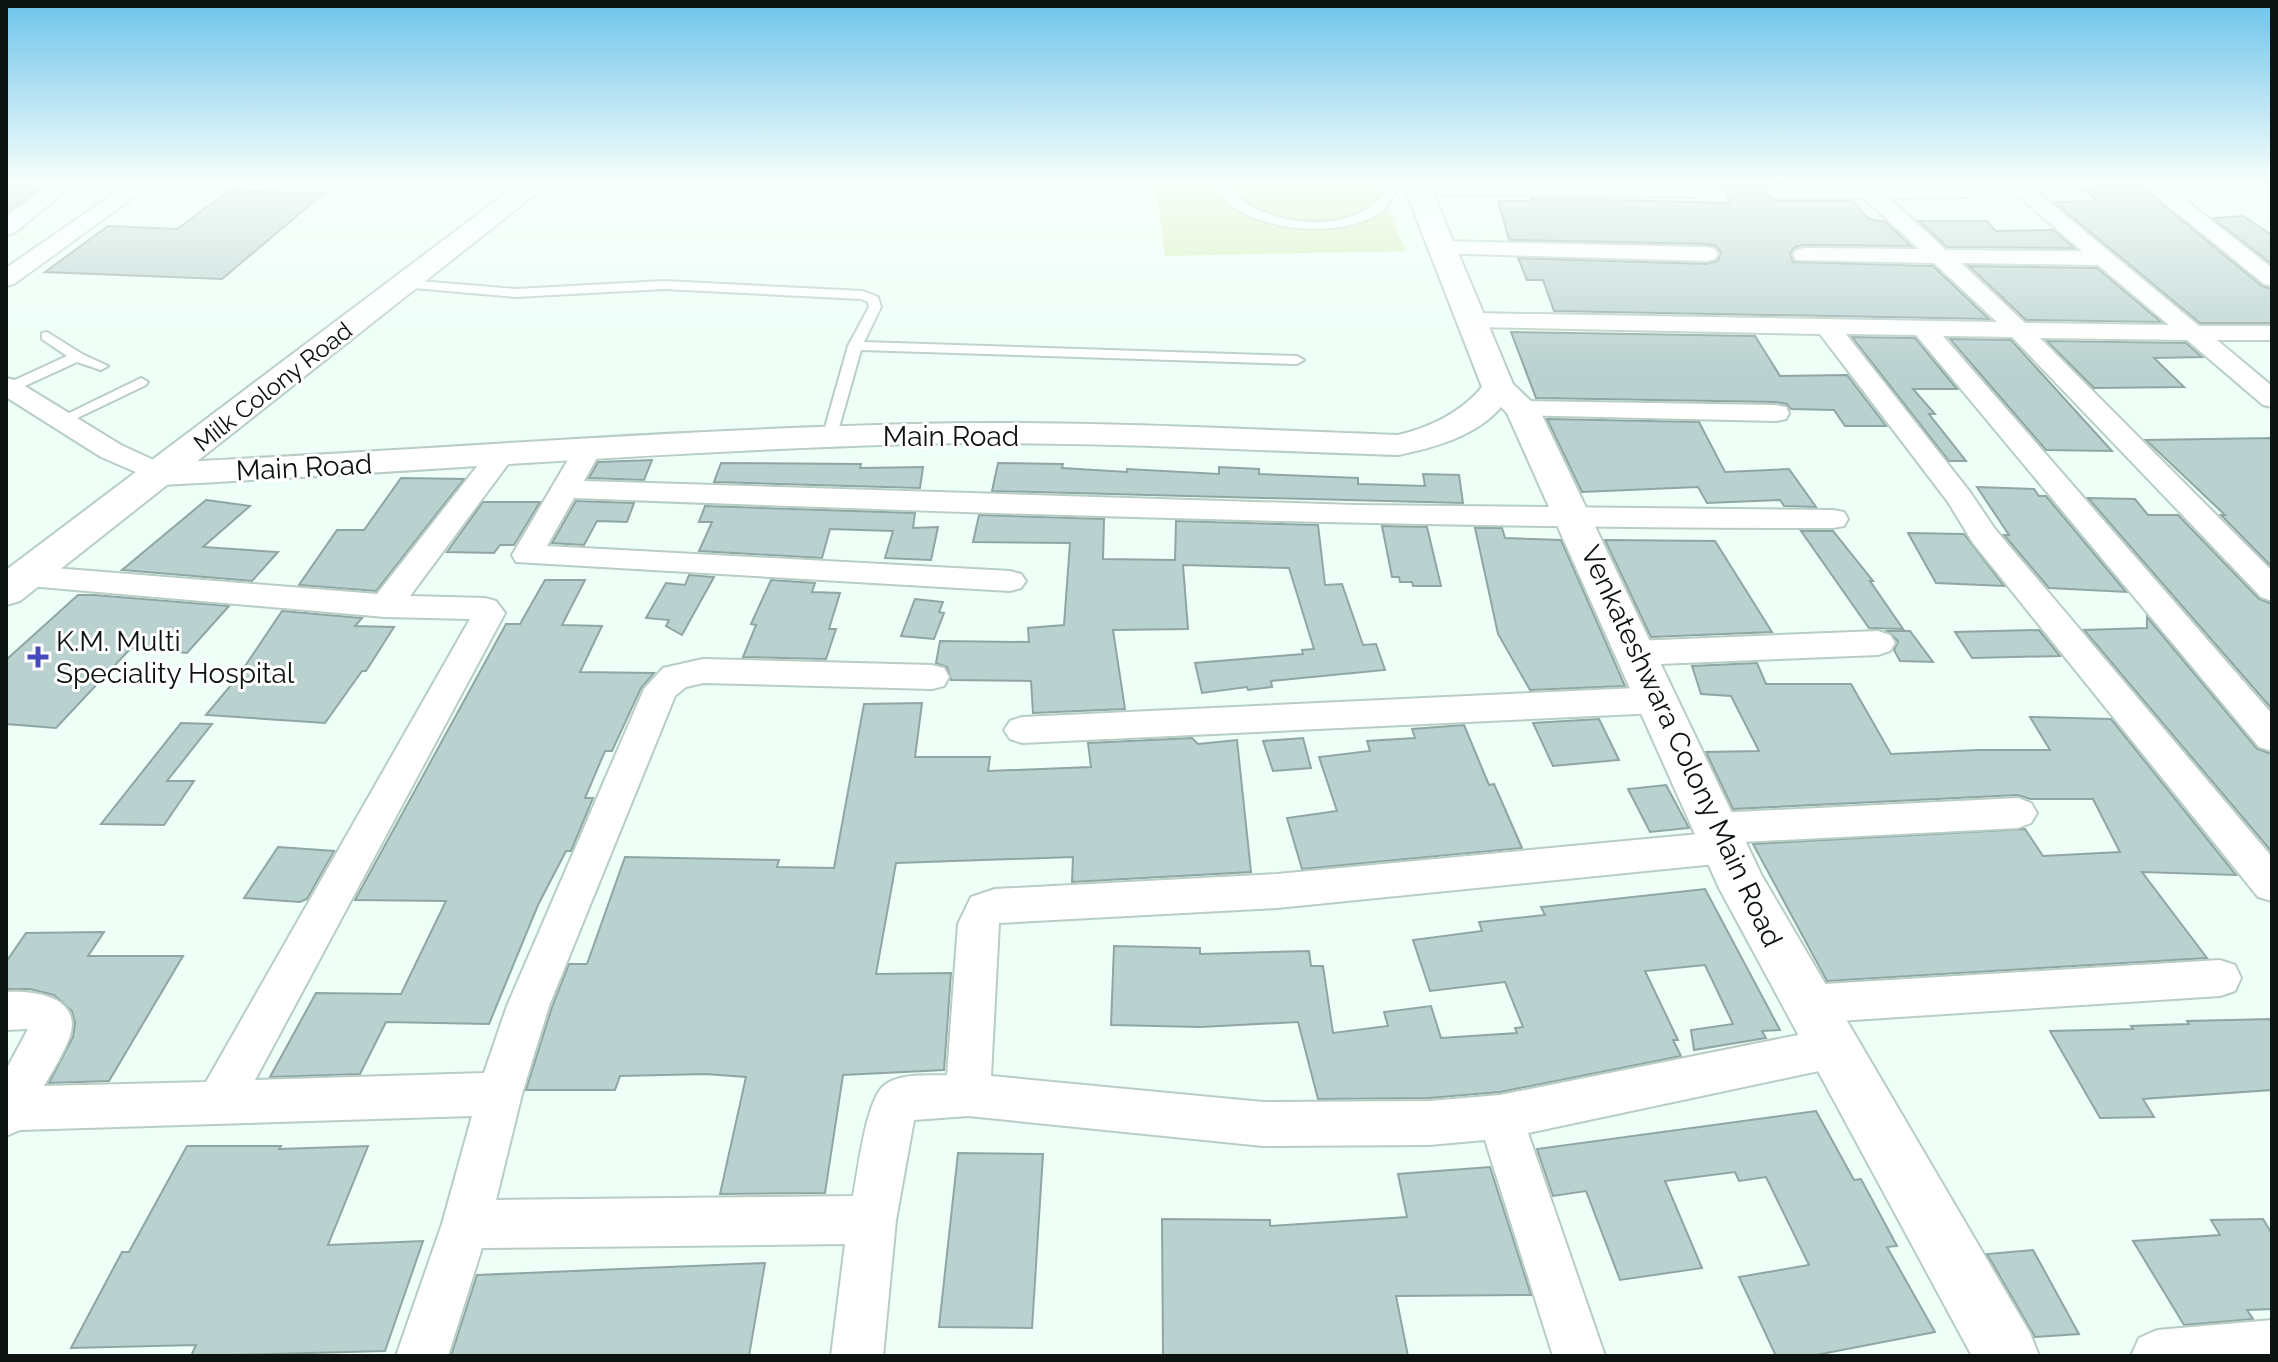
<svg xmlns="http://www.w3.org/2000/svg" width="2278" height="1362" font-family="Raleway,sans-serif">
<rect width="100%" height="100%" fill="#edfff7"/>
<path fill="#d6edb4" d="M 1155,181 L 1376,181 L 1406,251 L 1165,256 Z"/>
<g fill="#b9d1cf" stroke="#8fa6a4" stroke-width="2">
<path d="M 1720,181 L 1835,181 L 1776,183 L 1762,193 L 1776,201 L 1853,201 L 1869,219 L 1885,222 L 1911,246 L 1803,245 L 1795,247 L 1790,253 L 1793,262 L 1933,266 L 1989,319 L 1554,311 L 1543,280 L 1527,280 L 1518,258 L 1707,264 L 1718,261 L 1721,252 L 1716,246 L 1707,244 L 1509,240 L 1498,201 L 1533,201 L 1531,198 L 1731,203 Z"/>
<path d="M 2095,181 L 2134,181 L 2262,286 L 2272,289 L 2272,323 L 2200,323 L 2054,202 L 2098,201 L 2082,189 L 2103,188 Z"/>
<path d="M 6,187 L 41,187 L 6,213 Z"/>
<path d="M 230,190 L 323,194 L 222,279 L 45,272 L 108,226 L 177,229 Z"/>
<path d="M 2243,216 L 2272,235 L 2272,264 L 2212,218 Z"/>
<path d="M 1919,221 L 1986,221 L 1996,231 L 2053,230 L 2074,248 L 1947,247 Z"/>
<path d="M 1969,266 L 2097,268 L 2161,322 L 2026,320 Z"/>
<path d="M 1511,332 L 1755,336 L 1780,376 L 1847,375 L 1886,426 L 1845,426 L 1834,410 L 1791,409 L 1787,404 L 1776,402 L 1536,398 Z"/>
<path d="M 1852,337 L 1915,338 L 1957,389 L 1913,389 L 1935,414 L 1929,414 L 1966,461 L 1949,461 Z"/>
<path d="M 1950,339 L 2011,340 L 2112,451 L 2046,450 Z"/>
<path d="M 2047,341 L 2186,343 L 2202,357 L 2154,358 L 2184,387 L 2094,388 Z"/>
<path d="M 1547,419 L 1699,422 L 1725,472 L 1789,469 L 1816,507 L 1784,506 L 1780,500 L 1707,503 L 1698,487 L 1582,492 Z"/>
<path d="M 2272,438 L 2272,567 L 2221,515 L 2225,515 L 2146,440 Z"/>
<path d="M 652,460 L 644,480 L 589,478 L 598,462 Z"/>
<path d="M 721,463 L 861,464 L 860,468 L 923,467 L 920,488 L 714,482 Z"/>
<path d="M 998,463 L 1063,464 L 1062,468 L 1127,472 L 1127,469 L 1219,474 L 1219,467 L 1259,469 L 1259,474 L 1358,478 L 1358,484 L 1425,486 L 1423,474 L 1459,475 L 1463,503 L 992,491 Z"/>
<path d="M 401,478 L 464,479 L 376,591 L 299,585 L 337,530 L 364,530 Z"/>
<path d="M 1977,487 L 2034,489 L 2039,496 L 2046,496 L 2126,592 L 2049,588 L 2004,535 L 2009,535 Z"/>
<path d="M 2088,498 L 2135,499 L 2148,515 L 2178,515 L 2259,599 L 2272,604 L 2272,709 Z"/>
<path d="M 206,500 L 250,506 L 203,547 L 278,552 L 252,581 L 122,570 Z"/>
<path d="M 576,501 L 634,503 L 627,522 L 597,521 L 584,545 L 552,543 Z"/>
<path d="M 483,502 L 540,502 L 514,545 L 500,545 L 494,553 L 447,552 Z"/>
<path d="M 705,506 L 915,513 L 913,528 L 938,527 L 931,560 L 885,558 L 893,531 L 830,529 L 822,558 L 699,551 L 712,522 L 699,522 Z"/>
<path d="M 979,515 L 1104,519 L 1103,559 L 1175,560 L 1176,521 L 1318,525 L 1325,585 L 1342,584 L 1363,645 L 1376,644 L 1385,670 L 1271,681 L 1272,687 L 1248,690 L 1247,687 L 1202,693 L 1195,663 L 1303,654 L 1302,650 L 1314,649 L 1289,568 L 1183,565 L 1188,629 L 1113,630 L 1125,709 L 1033,713 L 1031,681 L 951,680 L 947,667 L 936,663 L 940,641 L 1029,642 L 1028,628 L 1064,625 L 1070,543 L 973,542 Z"/>
<path d="M 1382,526 L 1427,527 L 1441,586 L 1413,586 L 1412,582 L 1400,582 L 1399,577 L 1392,577 Z"/>
<path d="M 1475,528 L 1502,528 L 1505,538 L 1561,540 L 1625,686 L 1530,690 L 1498,634 Z"/>
<path d="M 1801,531 L 1833,531 L 1873,581 L 1870,581 L 1903,629 L 1869,628 Z"/>
<path d="M 1908,533 L 1964,534 L 2004,586 L 1936,583 Z"/>
<path d="M 1605,540 L 1715,541 L 1772,632 L 1651,637 Z"/>
<path d="M 689,575 L 714,577 L 682,635 L 666,626 L 669,620 L 646,618 L 666,583 L 685,585 Z"/>
<path d="M 545,580 L 585,580 L 562,625 L 602,626 L 580,672 L 654,673 L 641,688 L 612,751 L 605,751 L 585,798 L 593,798 L 571,851 L 566,851 L 538,905 L 489,1024 L 386,1022 L 360,1074 L 270,1077 L 316,993 L 401,994 L 446,901 L 355,900 L 506,624 L 520,624 Z"/>
<path d="M 771,580 L 815,583 L 812,592 L 840,593 L 829,629 L 836,629 L 826,659 L 743,657 L 756,625 L 751,624 Z"/>
<path d="M 78,595 L 94,595 L 229,606 L 187,653 L 131,648 L 56,728 L 6,724 L 6,660 Z"/>
<path d="M 915,599 L 943,602 L 939,612 L 944,613 L 934,639 L 901,636 Z"/>
<path d="M 282,611 L 362,618 L 355,626 L 394,627 L 366,671 L 362,671 L 325,723 L 206,715 L 237,678 Z"/>
<path d="M 2147,617 L 2257,749 L 2272,754 L 2272,852 L 2084,630 L 2147,628 Z"/>
<path d="M 2039,630 L 2060,656 L 1972,658 L 1955,632 Z"/>
<path d="M 1887,631 L 1910,631 L 1933,662 L 1900,661 L 1894,650 L 1898,641 Z"/>
<path d="M 1757,663 L 1766,684 L 1851,684 L 1891,754 L 1977,750 L 2050,750 L 2030,717 L 2111,719 L 2236,875 L 2142,872 L 2207,958 L 1827,981 L 1753,844 L 2025,829 L 2043,856 L 2120,852 L 2093,799 L 2030,799 L 2018,795 L 1733,809 L 1706,752 L 1759,751 L 1731,696 L 1701,694 L 1692,666 Z"/>
<path d="M 922,703 L 915,757 L 990,757 L 988,771 L 1091,767 L 1088,743 L 1192,738 L 1198,744 L 1237,740 L 1251,872 L 1072,882 L 1073,857 L 896,863 L 876,974 L 951,973 L 944,1070 L 843,1075 L 825,1193 L 720,1194 L 746,1077 L 705,1074 L 620,1076 L 615,1090 L 526,1090 L 552,1007 L 569,964 L 587,964 L 625,857 L 779,860 L 777,867 L 834,868 L 864,704 Z"/>
<path d="M 1599,719 L 1619,760 L 1553,766 L 1533,723 Z"/>
<path d="M 181,723 L 212,724 L 167,781 L 194,781 L 164,825 L 101,824 Z"/>
<path d="M 1464,725 L 1489,785 L 1494,784 L 1522,848 L 1302,869 L 1287,818 L 1337,811 L 1319,757 L 1370,751 L 1367,741 L 1415,738 L 1412,729 Z"/>
<path d="M 1303,738 L 1311,768 L 1273,771 L 1263,741 Z"/>
<path d="M 1666,785 L 1689,828 L 1650,832 L 1628,789 Z"/>
<path d="M 278,847 L 334,851 L 307,899 L 300,902 L 244,898 Z"/>
<path d="M 1705,889 L 1780,1030 L 1762,1031 L 1766,1038 L 1694,1050 L 1691,1030 L 1733,1024 L 1705,965 L 1645,971 L 1678,1040 L 1673,1040 L 1681,1056 L 1500,1092 L 1429,1098 L 1318,1099 L 1298,1022 L 1201,1027 L 1111,1025 L 1114,946 L 1200,948 L 1200,954 L 1309,951 L 1311,966 L 1323,966 L 1333,1033 L 1388,1026 L 1384,1012 L 1431,1006 L 1441,1038 L 1517,1033 L 1515,1028 L 1523,1027 L 1505,982 L 1430,991 L 1413,940 L 1482,931 L 1479,922 L 1545,915 L 1541,907 Z"/>
<path d="M 104,932 L 88,956 L 183,956 L 109,1081 L 49,1083 L 73,1037 L 75,1023 L 72,1011 L 54,995 L 30,989 L 6,989 L 6,962 L 26,933 Z"/>
<path d="M 2272,1019 L 2272,1090 L 2143,1099 L 2154,1117 L 2100,1118 L 2050,1031 L 2133,1029 L 2131,1026 L 2189,1024 L 2187,1021 Z"/>
<path d="M 1816,1111 L 1854,1180 L 1861,1179 L 1897,1246 L 1887,1247 L 1935,1332 L 1811,1356 L 1776,1356 L 1739,1277 L 1809,1265 L 1766,1177 L 1739,1181 L 1735,1172 L 1665,1181 L 1702,1268 L 1620,1280 L 1586,1191 L 1553,1196 L 1537,1149 Z"/>
<path d="M 187,1146 L 281,1146 L 279,1149 L 368,1146 L 328,1245 L 423,1241 L 385,1351 L 191,1356 L 196,1345 L 71,1348 L 122,1252 L 129,1252 Z"/>
<path d="M 958,1153 L 1043,1154 L 1032,1328 L 939,1327 Z"/>
<path d="M 1490,1167 L 1531,1295 L 1396,1296 L 1408,1356 L 1163,1356 L 1162,1219 L 1270,1220 L 1270,1226 L 1407,1217 L 1398,1174 Z"/>
<path d="M 2263,1219 L 2272,1234 L 2272,1309 L 2247,1310 L 2253,1319 L 2184,1325 L 2133,1241 L 2220,1235 L 2211,1220 Z"/>
<path d="M 2033,1250 L 2079,1334 L 2035,1337 L 1987,1254 Z"/>
<path d="M 765,1263 L 749,1356 L 451,1356 L 477,1275 Z"/>
</g>
<g fill="none" stroke-linecap="round" stroke-linejoin="round">
<defs>
<g id="service">
<path d="M 1213,181 L 1224,181 C 1253,227 1352,240 1384,192 L 1379,181 L 1390,181 L 1396,192 C 1391,199 1387,207 1381,212 C 1344,239 1261,232 1227,202 C 1221,197 1217,188 1213,181 Z"/>
<path d="M 406,280 L 516,289 L 664,281 L 863,291 L 878,297 L 881,307 L 864,342 L 1297,356 L 1304,360 L 1297,364 L 861,350 L 836,438 L 829,442 L 822,438 L 848,346 L 869,307 L 868,302 L 861,299 L 664,289 L 516,297 L 402,287 L 400,284 Z"/>
<path d="M 47,332 L 82,354 L 108,366 L 101,370 L 77,362 L 14,391 L 6,391 L 6,384 L 67,356 L 42,339 L 42,333 Z"/>
<path d="M 141,378 L 148,382 L 146,385 L 67,423 L 62,424 L 55,420 Z"/>
</g>
<g id="minor">
<path d="M 55,181 L 78,181 L 14,233 L 6,235 L 6,217 Z"/>
<path d="M 132,181 L 156,181 L 14,284 L 6,286 L 6,268 Z"/>
<path d="M 1848,181 L 1870,181 L 1875,185 L 1974,187 L 1978,191 L 1967,197 L 1889,198 L 1946,250 L 2082,251 L 2001,181 L 2024,181 L 2199,326 L 2272,326 L 2272,340 L 2217,340 L 2272,386 L 2272,407 L 2263,405 L 2187,340 L 2040,338 L 2272,571 L 2272,601 L 2261,597 L 2012,337 L 1943,336 L 2272,714 L 2272,751 L 2259,747 L 1916,335 L 1846,334 L 1970,492 L 1995,529 L 2272,857 L 2272,901 L 2258,897 L 1973,543 L 1948,502 L 1820,334 L 1474,327 L 1465,325 L 1462,320 L 1465,315 L 1474,313 L 1997,322 L 1934,263 L 1796,260 L 1793,255 L 1796,250 L 1804,248 L 1919,249 L 1864,198 L 1776,198 L 1765,192 L 1776,186 L 1850,185 ZM 1961,263 L 2098,265 L 2169,325 L 2025,323 Z"/>
<path d="M 2138,181 L 2161,181 L 2272,268 L 2272,286 L 2264,284 Z"/>
<path d="M 1419,184 L 1696,185 L 1707,191 L 1696,197 L 1412,194 L 1408,190 L 1412,186 Z"/>
<path d="M 1441,241 L 1707,247 L 1715,249 L 1718,254 L 1715,259 L 1707,261 L 1433,253 L 1430,248 L 1433,243 Z"/>
<path d="M 6,378 L 15,380 L 121,445 L 171,468 L 175,474 L 171,480 L 161,483 L 101,457 L 6,397 Z"/>
<path d="M 1522,401 L 1776,405 L 1786,407 L 1789,413 L 1786,419 L 1776,421 L 1513,415 L 1509,409 L 1513,403 Z"/>
<path d="M 589,439 L 599,441 L 603,447 L 584,481 L 1356,505 L 1833,510 L 1844,512 L 1848,519 L 1844,526 L 1833,528 C 1413,528 994,514 574,498 L 547,546 L 1010,571 L 1021,574 L 1026,581 L 1021,588 L 1010,591 L 516,562 L 512,555 L 579,441 Z"/>
<path d="M 503,444 L 513,446 L 517,452 L 410,596 L 485,598 L 496,601 L 505,613 L 255,1080 L 484,1073 L 507,1006 L 644,689 L 663,668 L 703,659 L 932,665 L 944,668 L 949,677 L 944,686 L 932,689 L 703,683 L 686,687 L 675,696 L 549,1006 L 522,1094 L 496,1200 L 853,1196 C 858,1172 866,1096 886,1084 C 902,1073 928,1076 947,1075 L 958,924 L 971,897 L 995,889 L 1277,874 L 1699,834 L 1696,828 L 1702,817 L 1715,813 L 2018,798 L 2031,803 L 2037,813 L 2031,823 L 2018,828 L 1742,842 L 1744,847 L 1739,858 L 1725,863 L 1277,908 L 999,923 L 991,1076 L 1263,1102 L 1429,1101 L 1500,1095 L 1833,1028 L 1848,1034 L 1855,1048 L 1848,1062 L 1833,1068 L 1528,1133 L 1605,1356 L 1553,1356 L 1485,1140 L 1429,1145 L 1263,1146 L 968,1116 L 914,1120 L 896,1220 L 883,1356 L 831,1356 L 845,1244 L 482,1248 L 448,1356 L 396,1356 L 442,1224 L 472,1116 L 20,1130 L 6,1136 L 6,1070 L 28,1029 L 6,1030 L 6,992 C 33,990 82,996 70,1036 C 64,1053 53,1070 44,1086 L 206,1082 L 470,619 L 385,617 L 29,586 L 18,583 L 13,576 L 18,569 L 29,566 L 377,594 L 493,446 Z"/>
<path d="M 1878,631 L 1890,635 L 1895,643 L 1890,651 L 1878,655 L 1635,665 L 1623,661 L 1618,653 L 1623,645 L 1635,641 Z"/>
<path d="M 1658,687 L 1670,691 L 1675,700 L 1670,709 L 1658,713 L 1022,743 L 1010,739 L 1004,730 L 1010,721 L 1022,717 Z"/>
<path d="M 2220,960 L 2235,965 L 2241,978 L 2235,991 L 2220,996 L 1808,1023 L 1793,1017 L 1787,1004 L 1793,991 L 1808,985 Z"/>
<path d="M 2272,1320 L 2272,1356 L 2131,1356 L 2139,1338 L 2157,1330 Z"/>
</g>
<path id="tertiary" d="M 1402,181 L 1428,181 L 1513,384 L 1539,409 L 1762,876 L 2030,1333 L 2039,1356 L 1972,1356 L 1719,888 L 1507,413 L 1501,407 C 1477,436 1433,448 1398,455 C 1237,450 1074,440 913,444 C 662,451 412,472 161,485 L 149,482 L 143,474 L 149,466 L 161,463 C 412,451 662,430 913,424 C 1074,420 1237,429 1398,435 C 1429,428 1462,412 1482,387 Z"/>
<path id="secondary" d="M 522,181 L 552,181 L 20,601 L 6,605 L 6,570 Z"/>
</defs>
<use href="#service" stroke="#b8cdc4" stroke-width="4"/>
<use href="#minor" stroke="#b8cdc4" stroke-width="4"/>
<use href="#tertiary" stroke="#b8cdc4" stroke-width="4"/>
<use href="#secondary" stroke="#b8cdc4" stroke-width="4"/>
<use href="#service" fill="#fff" fill-rule="evenodd"/>
<use href="#minor" fill="#fff" fill-rule="evenodd"/>
<use href="#tertiary" fill="#fff" fill-rule="evenodd"/>
<use href="#secondary" fill="#fff" fill-rule="evenodd"/>
</g>
<linearGradient id="sky" x2="0" y2="1"><stop stop-color="#6ec3eb"/><stop offset="0.49" stop-color="#f7fffb"/><stop offset="1" stop-color="#f7fffb" stop-opacity="0"/></linearGradient>
<rect width="2278" height="372" fill="url(#sky)"/>
<path fill="#454abf" stroke="#fff" stroke-width="3" d="M34 645h8v8h8v8h-8v8h-8v-8h-8v-8h8z"/>
<g text-anchor="middle" stroke-width="6" stroke-linejoin="round" paint-order="stroke">
<g font-size="24" fill="#0c1310" stroke="#fff">
<text transform="translate(273 387) rotate(-38)" y="8">Milk Colony Road</text>
</g>
<g font-size="28" fill="#0c1310" stroke="#fff">
<text x="951" y="446">Main Road</text>
<text transform="translate(304 467) rotate(-3)" y="10">Main Road</text>
<text transform="translate(1682 746) rotate(65)" y="10">Venkateshwara Colony Main Road</text>
</g>
<g font-size="28" fill="#0c1310" stroke="#fff" text-anchor="start">
<text x="56" y="651">K.M. Multi<tspan x="56" dy="32">Speciality Hospital</tspan></text>
</g>
</g>
<rect width="2278" height="1362" fill="none" stroke="#0c1310" stroke-width="16"/>
</svg>
